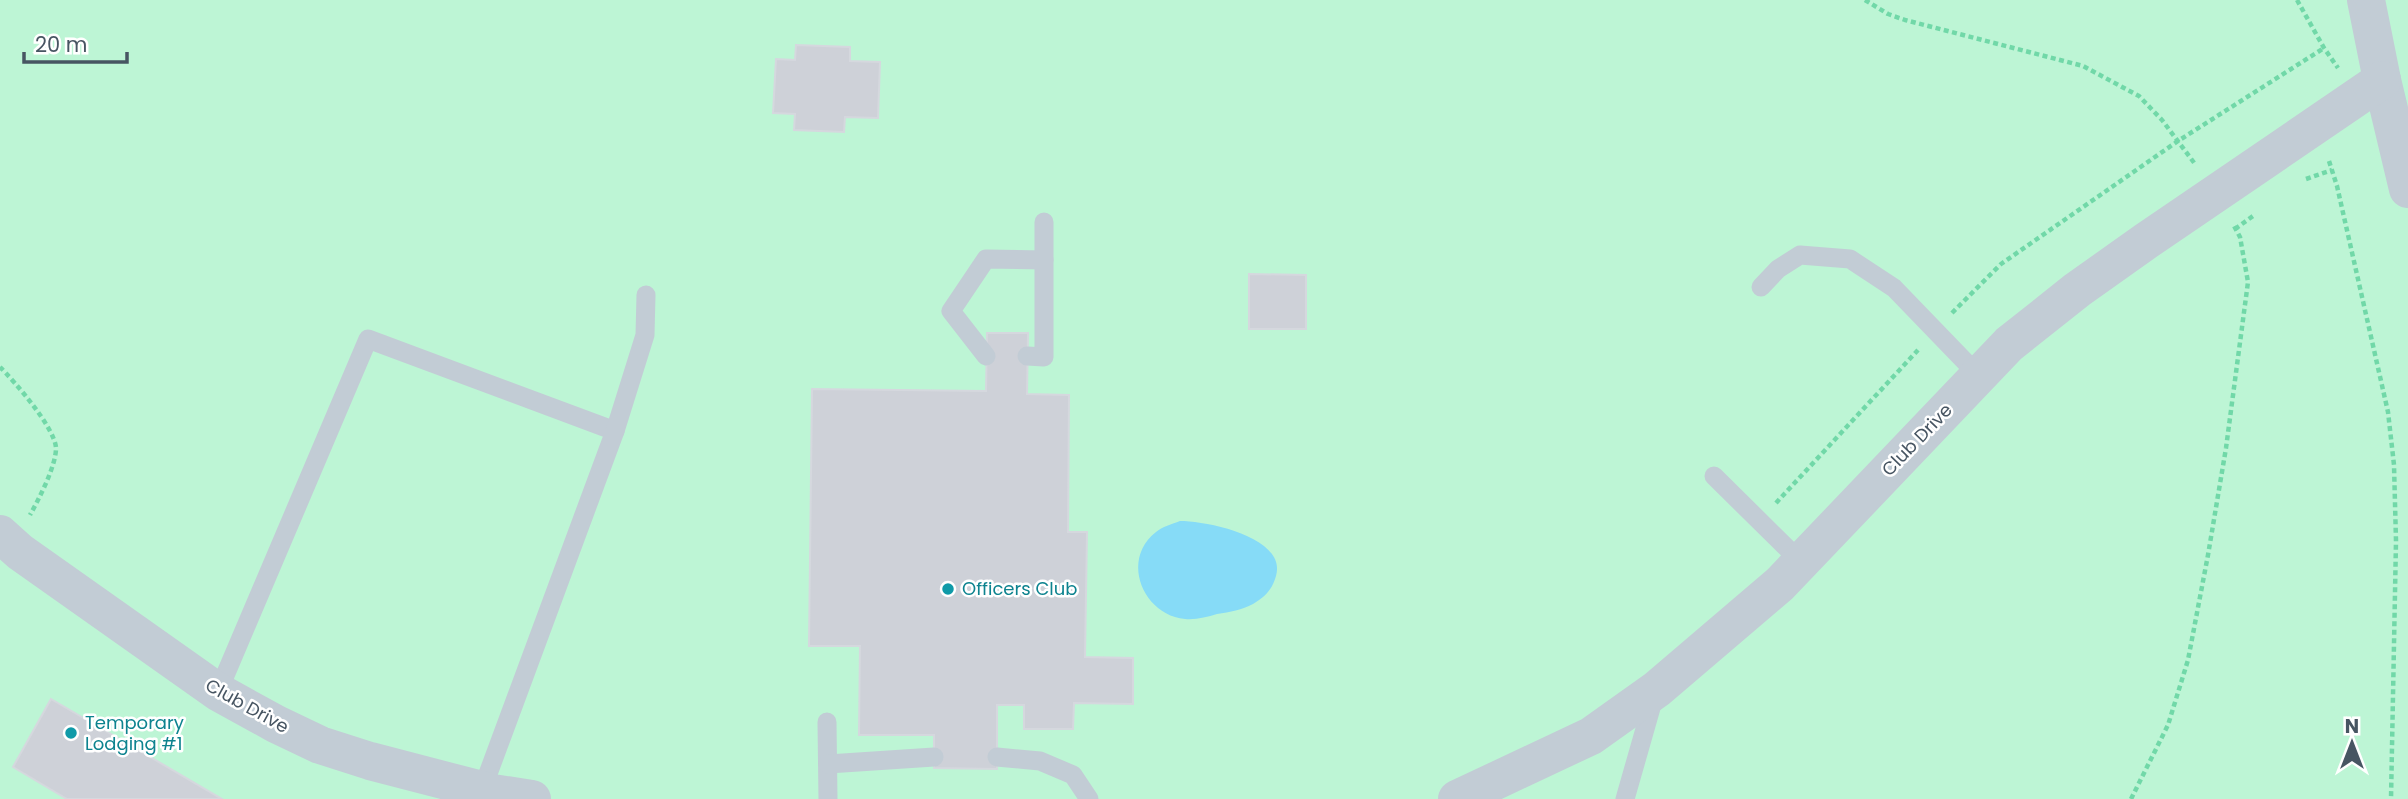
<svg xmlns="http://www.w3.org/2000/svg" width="2408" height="799" font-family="Poppins,sans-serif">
<rect width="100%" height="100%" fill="#f4f2f2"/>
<rect fill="#bdf5d5" x="0" y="0" width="2408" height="799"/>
<path fill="#86dbf7" d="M 1180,521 C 1207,521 1287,537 1276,576 C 1272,590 1265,597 1253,604 C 1242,610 1230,612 1217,614 C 1207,617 1196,620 1185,619 C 1143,615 1120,560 1156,532 C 1162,527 1172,524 1180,521 Z"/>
<g fill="#ced1d8" stroke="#d5d8de" stroke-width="2">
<path d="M 796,45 L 850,47 L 850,61 L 880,62 L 878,118 L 845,117 L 844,132 L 794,130 L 795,114 L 773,113 L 776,59 L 795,60 Z"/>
<path d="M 1249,274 L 1306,275 L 1306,329 L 1249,329 Z"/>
<path d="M 987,333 L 1028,333 L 1027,394 L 1069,395 L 1068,532 L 1087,532 L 1085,657 L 1133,658 L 1133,704 L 1074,703 L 1073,729 L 1024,729 L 1024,705 L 997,705 L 997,769 L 934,768 L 934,735 L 859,735 L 860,646 L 809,646 L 812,389 L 986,391 Z"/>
<path d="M 51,699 L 222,799 L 67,799 L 13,767 Z"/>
</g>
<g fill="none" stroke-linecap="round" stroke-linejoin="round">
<g stroke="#71d8a8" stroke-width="4.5" stroke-dasharray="5 3.5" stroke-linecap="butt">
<path d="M 1865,0 L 1888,14 L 1905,20 L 2083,66 L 2139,96 L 2162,120 L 2195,164"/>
<path d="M 2297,0 L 2324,48 L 2338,68"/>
<path d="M 2329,161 L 2337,186 L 2388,412 L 2394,465 L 2396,541 L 2391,799"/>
<path d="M 2306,179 L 2332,170"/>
<path d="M 2235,229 L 2253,216"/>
<path d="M 1952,313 L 2001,264 L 2178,141 L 2324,48"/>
<path d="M 0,367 C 15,382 55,428 56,448 C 56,466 39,499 30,515"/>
<path d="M 1776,503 L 1918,350"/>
<path d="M 2131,799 L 2168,725 L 2188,660 L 2208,555 L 2226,448 L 2248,282 L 2240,237 L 2233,224"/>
</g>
<g stroke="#c2ccd5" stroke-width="19">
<path d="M 1761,287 L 1778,269 L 1800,255 L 1850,259 L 1894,288 L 1979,376"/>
<path d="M 986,356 L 951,311 L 986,259 L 1044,260"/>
<path d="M 1027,356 L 1044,357 L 1044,222"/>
<path d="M 1714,476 L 1801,562"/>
<path d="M 218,692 L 368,339 L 615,431"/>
<path d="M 827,722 L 828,799"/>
<path d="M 997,757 L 1040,761 L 1073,775 L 1089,799"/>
<path d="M 828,764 L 934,757"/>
<path d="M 482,790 L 615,431 L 645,335 L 646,295"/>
<path d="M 1625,799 L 1655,694"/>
</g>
<g stroke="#c2ccd5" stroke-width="38">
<path d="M 2366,0 L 2382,80 L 2408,189"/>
<path d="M 0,534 L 20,552 L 218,692 L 276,724 L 320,745 L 370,761 L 493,793 L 532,799"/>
<path d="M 1457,799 L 1591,736 L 1657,689 L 1780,584 L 2009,344 L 2077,290 L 2146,241 L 2382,80"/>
</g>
</g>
<g fill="#0f9aa8" stroke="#fff" stroke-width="2.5">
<circle cx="948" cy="589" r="7"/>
<circle cx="71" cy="733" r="7"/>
</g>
<g text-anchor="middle" stroke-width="5" stroke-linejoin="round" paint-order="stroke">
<g font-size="18" fill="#475562" stroke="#fff">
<text transform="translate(1917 440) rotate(-46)" y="6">Club Drive</text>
<text transform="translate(247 706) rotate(29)" y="6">Club Drive</text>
</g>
<g font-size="18" fill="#0d838f" stroke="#fff" text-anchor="start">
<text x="962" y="595">Officers Club</text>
<text x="85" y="729">Temporary<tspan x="85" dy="21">Lodging #1</tspan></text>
</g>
</g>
<g transform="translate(2352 743)" stroke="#ffffff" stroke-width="5" paint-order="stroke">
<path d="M0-5L12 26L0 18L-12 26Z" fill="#475562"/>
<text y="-10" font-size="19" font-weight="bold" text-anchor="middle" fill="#475562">N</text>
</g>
<path d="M24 52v10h103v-10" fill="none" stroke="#475562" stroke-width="3.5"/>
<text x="35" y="52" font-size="21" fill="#475562" stroke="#ffffff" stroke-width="5" paint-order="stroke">20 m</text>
</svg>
